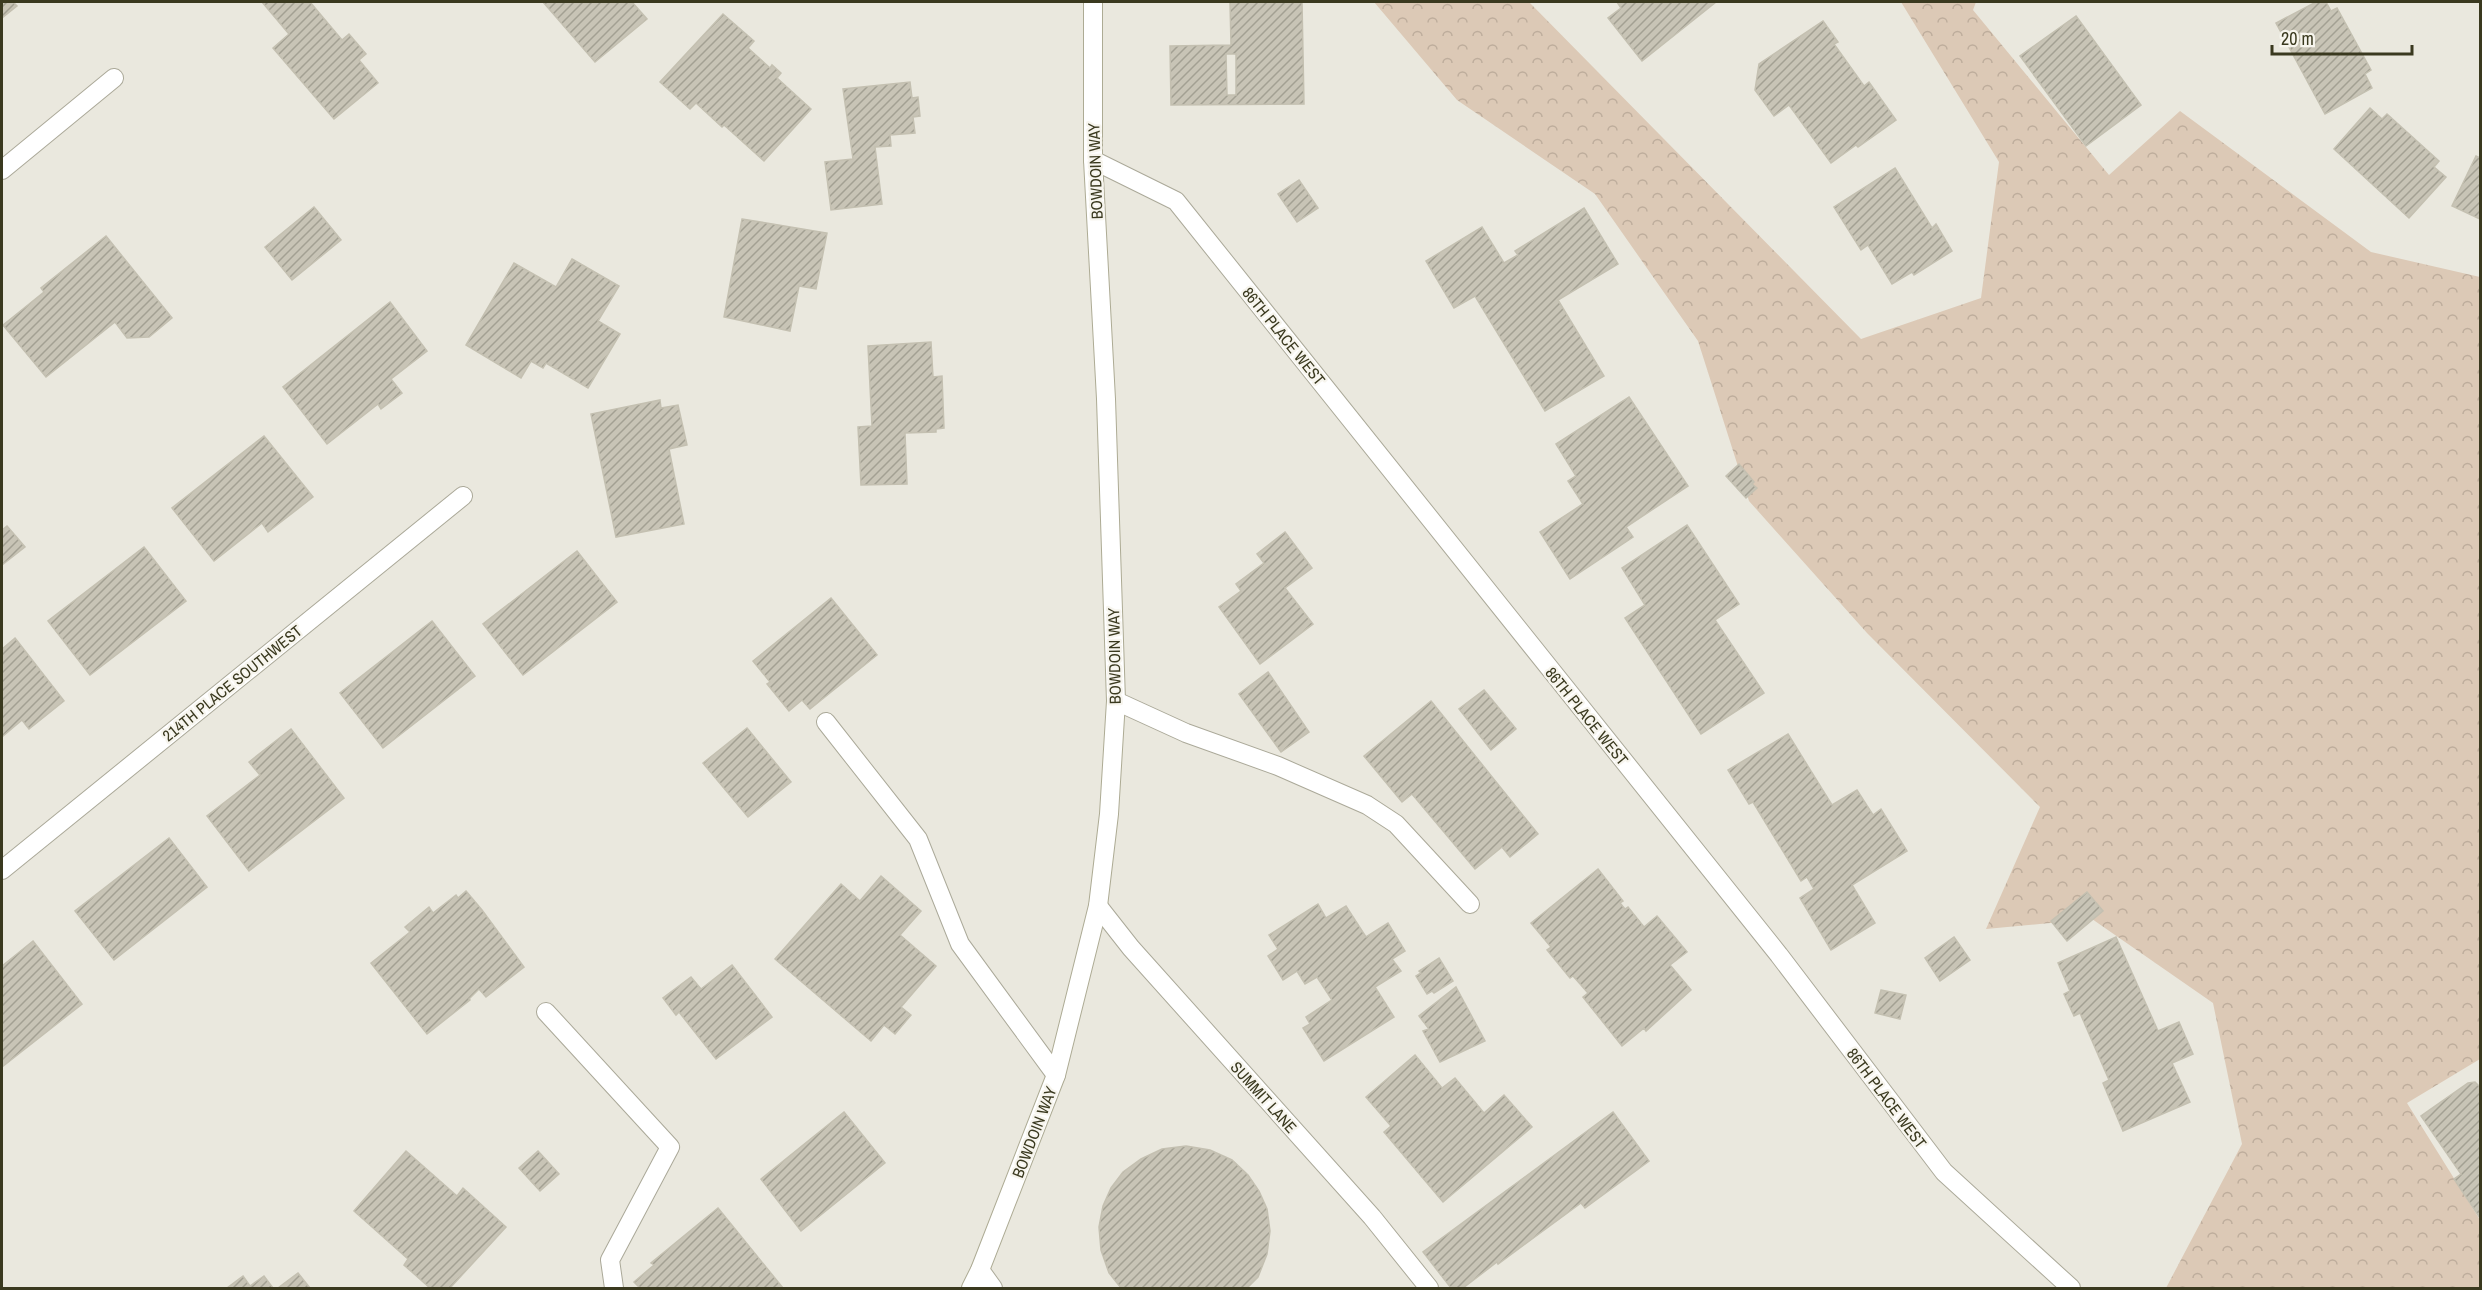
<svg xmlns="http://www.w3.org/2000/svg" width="2482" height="1290" font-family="'Archivo Narrow',sans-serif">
<defs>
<pattern id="forest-crowns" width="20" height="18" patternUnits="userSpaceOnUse" patternTransform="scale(1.5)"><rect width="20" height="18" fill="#dcc9b6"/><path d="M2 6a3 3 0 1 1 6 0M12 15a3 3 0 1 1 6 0" fill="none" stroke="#bead9c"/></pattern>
<pattern id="building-hatch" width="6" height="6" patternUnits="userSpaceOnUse" patternTransform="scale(1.5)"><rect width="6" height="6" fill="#c8c4b6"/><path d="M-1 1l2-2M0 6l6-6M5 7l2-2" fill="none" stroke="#a3a093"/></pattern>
</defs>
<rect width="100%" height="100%" fill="#eae8de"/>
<path fill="url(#forest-crowns)" d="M 1374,2 L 1529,2 L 1861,339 L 1981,298 L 1999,162 L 1901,2 L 1976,2 L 1973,10 L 2109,175 L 2180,111 L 2371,252 L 2480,277 L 2480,1059 L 2407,1103 L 2480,1220 L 2480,1288 L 2166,1288 L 2242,1144 L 2213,1003 L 2092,919 L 1986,929 L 2040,807 L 1867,633 L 1749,501 L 1698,341 L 1595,194 L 1457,100 Z"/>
<g fill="url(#building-hatch)" stroke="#c4c0b1" stroke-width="1.5" fill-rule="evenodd">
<path d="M 2,2 L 13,2 L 17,6 L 2,18 Z"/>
<path d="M 262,2 L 310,2 L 342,40 L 349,34 L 366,54 L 359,60 L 378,83 L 334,119 L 273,48 L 289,34 Z"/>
<path d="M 543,2 L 632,2 L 647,19 L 595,62 Z"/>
<path d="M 1230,2 L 1302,2 L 1304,104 L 1171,105 L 1170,46 L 1231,45 ZM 1226,54 L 1236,54 L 1236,95 L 1227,95 Z"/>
<path d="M 1617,2 L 1716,2 L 1642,61 L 1608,18 L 1621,8 Z"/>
<path d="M 2316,2 L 2326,2 L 2331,11 L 2337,8 L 2371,70 L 2365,74 L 2372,88 L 2325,114 L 2276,23 Z"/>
<path d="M 723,14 L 754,41 L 748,48 L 770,68 L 772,65 L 781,73 L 777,78 L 811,109 L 764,161 L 724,125 L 722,127 L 696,103 L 690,109 L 660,82 Z"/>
<path d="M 2076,16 L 2141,105 L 2086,146 L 2020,56 Z"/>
<path d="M 1823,21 L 1838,42 L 1834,44 L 1864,86 L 1869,82 L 1896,120 L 1858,147 L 1856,145 L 1831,163 L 1789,105 L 1774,116 L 1755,90 L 1759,64 Z"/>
<path d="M 910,82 L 912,98 L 918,97 L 920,116 L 913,117 L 915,133 L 890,135 L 891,146 L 875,147 L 882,204 L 831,210 L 825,162 L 853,159 L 843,89 Z"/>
<path d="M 2370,108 L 2382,119 L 2387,114 L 2439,161 L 2434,167 L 2446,177 L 2409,218 L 2334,149 Z"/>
<path d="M 2476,156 L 2480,158 L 2480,219 L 2452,206 Z"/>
<path d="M 1895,168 L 1932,228 L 1936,224 L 1952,251 L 1914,275 L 1912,272 L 1892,284 L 1868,245 L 1861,250 L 1834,207 Z"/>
<path d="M 1299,180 L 1318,208 L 1297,222 L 1278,194 Z"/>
<path d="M 314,207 L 341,240 L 292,280 L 265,247 Z"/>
<path d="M 1584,208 L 1618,264 L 1558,300 L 1604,376 L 1545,411 L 1475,296 L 1454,308 L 1426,261 L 1482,227 L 1504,263 L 1518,255 L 1515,251 Z"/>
<path d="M 742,219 L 827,233 L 816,289 L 799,286 L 790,331 L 724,317 Z"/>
<path d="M 106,236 L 172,318 L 149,337 L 127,338 L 115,322 L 46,377 L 3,325 L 44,292 L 41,288 Z"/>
<path d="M 572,259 L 619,286 L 598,321 L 620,334 L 588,388 L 546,363 L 543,368 L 531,361 L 521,378 L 466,345 L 514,263 L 556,287 Z"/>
<path d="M 390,302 L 427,351 L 391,379 L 402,393 L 381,409 L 378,404 L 327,444 L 283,387 Z"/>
<path d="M 931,342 L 933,377 L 942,376 L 944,428 L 936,429 L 936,432 L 905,433 L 907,484 L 861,485 L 858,427 L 872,426 L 868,346 Z"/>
<path d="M 1629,397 L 1688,486 L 1626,527 L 1633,537 L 1570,579 L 1540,532 L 1583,504 L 1568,481 L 1576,476 L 1556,444 Z"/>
<path d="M 660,400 L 661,408 L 678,405 L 687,445 L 669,449 L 684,524 L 616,537 L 591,414 Z"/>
<path d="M 264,436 L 313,497 L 268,532 L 262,523 L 214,561 L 172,508 Z"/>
<path d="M 1739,464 L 1754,482 L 1752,484 L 1757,488 L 1746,498 L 1726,476 Z"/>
<path d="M 1687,525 L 1739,604 L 1715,620 L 1764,693 L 1701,734 L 1625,618 L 1645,605 L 1622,568 Z"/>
<path d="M 7,526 L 25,547 L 2,565 L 2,530 Z"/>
<path d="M 1285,532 L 1312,568 L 1285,588 L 1313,624 L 1260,664 L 1219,607 L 1241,591 L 1236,584 L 1264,563 L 1257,554 Z"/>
<path d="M 144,547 L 186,601 L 90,675 L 48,621 Z"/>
<path d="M 577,551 L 617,602 L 523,675 L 483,624 Z"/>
<path d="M 831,598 L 877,655 L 810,709 L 802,700 L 789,711 L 767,684 L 770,682 L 753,661 Z"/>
<path d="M 432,621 L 475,676 L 383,748 L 340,693 Z"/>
<path d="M 15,638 L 64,701 L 29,729 L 22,720 L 2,737 L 2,649 Z"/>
<path d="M 1268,672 L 1309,732 L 1281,752 L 1239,694 Z"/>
<path d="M 1484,690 L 1516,729 L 1491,750 L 1459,709 Z"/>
<path d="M 1431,701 L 1538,834 L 1510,857 L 1502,847 L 1475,869 L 1412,794 L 1402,802 L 1364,756 Z"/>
<path d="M 747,728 L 791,782 L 748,817 L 703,763 Z"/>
<path d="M 291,729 L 344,798 L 249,871 L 207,816 L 260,775 L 249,762 Z"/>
<path d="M 1788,734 L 1832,805 L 1857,790 L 1873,815 L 1881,809 L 1907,851 L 1852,885 L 1875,923 L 1831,950 L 1800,898 L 1814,889 L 1807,877 L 1801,881 L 1753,802 L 1749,804 L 1728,770 Z"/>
<path d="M 169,838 L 207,887 L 114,960 L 75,911 Z"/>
<path d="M 1598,869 L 1623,901 L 1620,903 L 1625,909 L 1628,907 L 1644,927 L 1657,916 L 1687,952 L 1670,965 L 1691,990 L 1646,1031 L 1644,1028 L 1622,1046 L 1583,997 L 1588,993 L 1573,976 L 1570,978 L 1547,950 L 1551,947 L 1531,923 Z"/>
<path d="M 881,876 L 921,911 L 900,935 L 936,966 L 901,1007 L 911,1015 L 895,1034 L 884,1025 L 871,1041 L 775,959 L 841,884 L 860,901 Z"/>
<path d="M 466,891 L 482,910 L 524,967 L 486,997 L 479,989 L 469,999 L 470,1000 L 427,1034 L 371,963 L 410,932 L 405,927 L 429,907 L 433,913 L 456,895 L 458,898 Z"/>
<path d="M 2087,892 L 2103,911 L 2067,941 L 2051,921 Z"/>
<path d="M 1318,904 L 1326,918 L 1346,906 L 1366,937 L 1388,923 L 1405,951 L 1392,959 L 1401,971 L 1375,987 L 1394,1017 L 1324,1061 L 1303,1028 L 1310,1024 L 1306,1017 L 1332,1000 L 1317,977 L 1305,984 L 1297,971 L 1283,980 L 1268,956 L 1278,949 L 1269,935 Z"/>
<path d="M 1954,937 L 1970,960 L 1940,981 L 1925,958 Z"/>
<path d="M 2116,937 L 2158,1031 L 2179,1022 L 2193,1054 L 2172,1063 L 2190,1102 L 2123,1131 L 2103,1083 L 2109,1080 L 2080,1013 L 2074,1016 L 2064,994 L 2070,991 L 2058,963 Z"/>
<path d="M 33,941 L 82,1004 L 2,1067 L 2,966 Z"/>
<path d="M 1439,958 L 1453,981 L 1434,993 L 1432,991 L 1427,994 L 1416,976 L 1421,973 L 1419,971 Z"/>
<path d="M 732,965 L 772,1017 L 716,1059 L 679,1012 L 676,1015 L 663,998 L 691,977 L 701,989 Z"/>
<path d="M 1456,987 L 1485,1041 L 1440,1062 L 1423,1031 L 1429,1029 L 1419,1016 Z"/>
<path d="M 1881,990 L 1906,995 L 1900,1019 L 1875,1013 Z"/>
<path d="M 1415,1055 L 1442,1088 L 1455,1078 L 1484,1113 L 1504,1095 L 1532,1127 L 1443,1202 L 1384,1132 L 1391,1126 L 1366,1097 Z"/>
<path d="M 2475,1082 L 2479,1086 L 2480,1085 L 2480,1218 L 2454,1179 L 2461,1174 L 2421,1116 L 2468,1083 Z"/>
<path d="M 844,1112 L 885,1163 L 801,1231 L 761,1179 Z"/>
<path d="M 1613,1112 L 1649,1161 L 1585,1208 L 1581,1203 L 1498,1264 L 1497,1262 L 1463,1288 L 1451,1288 L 1423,1252 Z"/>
<path d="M 1186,1146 L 1210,1150 L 1232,1160 L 1248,1175 L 1259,1191 L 1267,1209 L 1270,1231 L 1267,1254 L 1258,1277 L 1247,1288 L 1121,1288 L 1109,1273 L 1101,1250 L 1099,1227 L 1103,1206 L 1111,1188 L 1123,1172 L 1141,1159 L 1162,1149 Z"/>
<path d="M 406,1151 L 457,1196 L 463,1188 L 506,1227 L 450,1288 L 430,1288 L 404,1265 L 408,1259 L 354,1211 Z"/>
<path d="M 538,1151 L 559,1174 L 540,1191 L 519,1168 Z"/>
<path d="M 718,1208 L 783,1288 L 640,1288 L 634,1282 L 654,1265 L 651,1263 Z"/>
<path d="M 298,1273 L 310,1288 L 278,1288 Z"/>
<path d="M 243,1276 L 250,1286 L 264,1276 L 273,1288 L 227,1288 Z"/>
</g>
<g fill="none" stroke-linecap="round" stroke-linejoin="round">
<defs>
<g id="lane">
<path d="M 1116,701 L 1186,733 L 1278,766 L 1367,805 L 1396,824 L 1470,904"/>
<path d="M 826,722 L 918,839 L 960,944 L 1056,1075"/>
<path d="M 546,1012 L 670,1147 L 610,1260 L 614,1288"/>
</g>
<g id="street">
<path d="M 1093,160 L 1176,201 L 1779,955 L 1944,1172 L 2071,1288"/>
<path d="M 2,170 L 114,78"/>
<path d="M 2,870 L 463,496"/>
<path d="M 1098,906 L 1131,948 L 1372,1217 L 1429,1288"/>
<path d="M 980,1270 L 993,1288"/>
</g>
<path id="secondary" d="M 971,1288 L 980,1270 L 1056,1075 L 1098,906 L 1109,814 L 1116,701 L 1106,399 L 1093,160 L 1093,2"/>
</defs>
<use href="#lane" stroke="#aba999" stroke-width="20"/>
<use href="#street" stroke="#aba999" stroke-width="20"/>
<use href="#secondary" stroke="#adab94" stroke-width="20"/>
<use href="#lane" stroke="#fff" stroke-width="18"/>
<use href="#street" stroke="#fff" stroke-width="18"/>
<use href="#secondary" stroke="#fff" stroke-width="18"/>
</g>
<g text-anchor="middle" stroke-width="4.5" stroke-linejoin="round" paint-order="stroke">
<g font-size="16" fill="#3a391f" stroke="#f7f5ee">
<text transform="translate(1095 171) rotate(-92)" y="6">BOWDOIN WAY</text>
<text transform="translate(1284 336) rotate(51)" y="6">86TH PLACE WEST</text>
<text transform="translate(1114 656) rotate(-91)" y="6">BOWDOIN WAY</text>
<text transform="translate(232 683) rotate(-39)" y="6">214TH PLACE SOUTHWEST</text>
<text transform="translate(1587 716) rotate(51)" y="6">86TH PLACE WEST</text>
<text transform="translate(1264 1097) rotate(48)" y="6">SUMMIT LANE</text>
<text transform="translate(1887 1098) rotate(53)" y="6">86TH PLACE WEST</text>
<text transform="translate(1034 1132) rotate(-69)" y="6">BOWDOIN WAY</text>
</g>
</g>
<rect width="2482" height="1290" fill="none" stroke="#3a391f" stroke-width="6"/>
<path d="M2272 45v9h140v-9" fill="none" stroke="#3a391f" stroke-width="3"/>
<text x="2281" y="45" font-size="18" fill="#3a391f" stroke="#f7f5ee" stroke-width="4.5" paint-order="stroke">20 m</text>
</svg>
